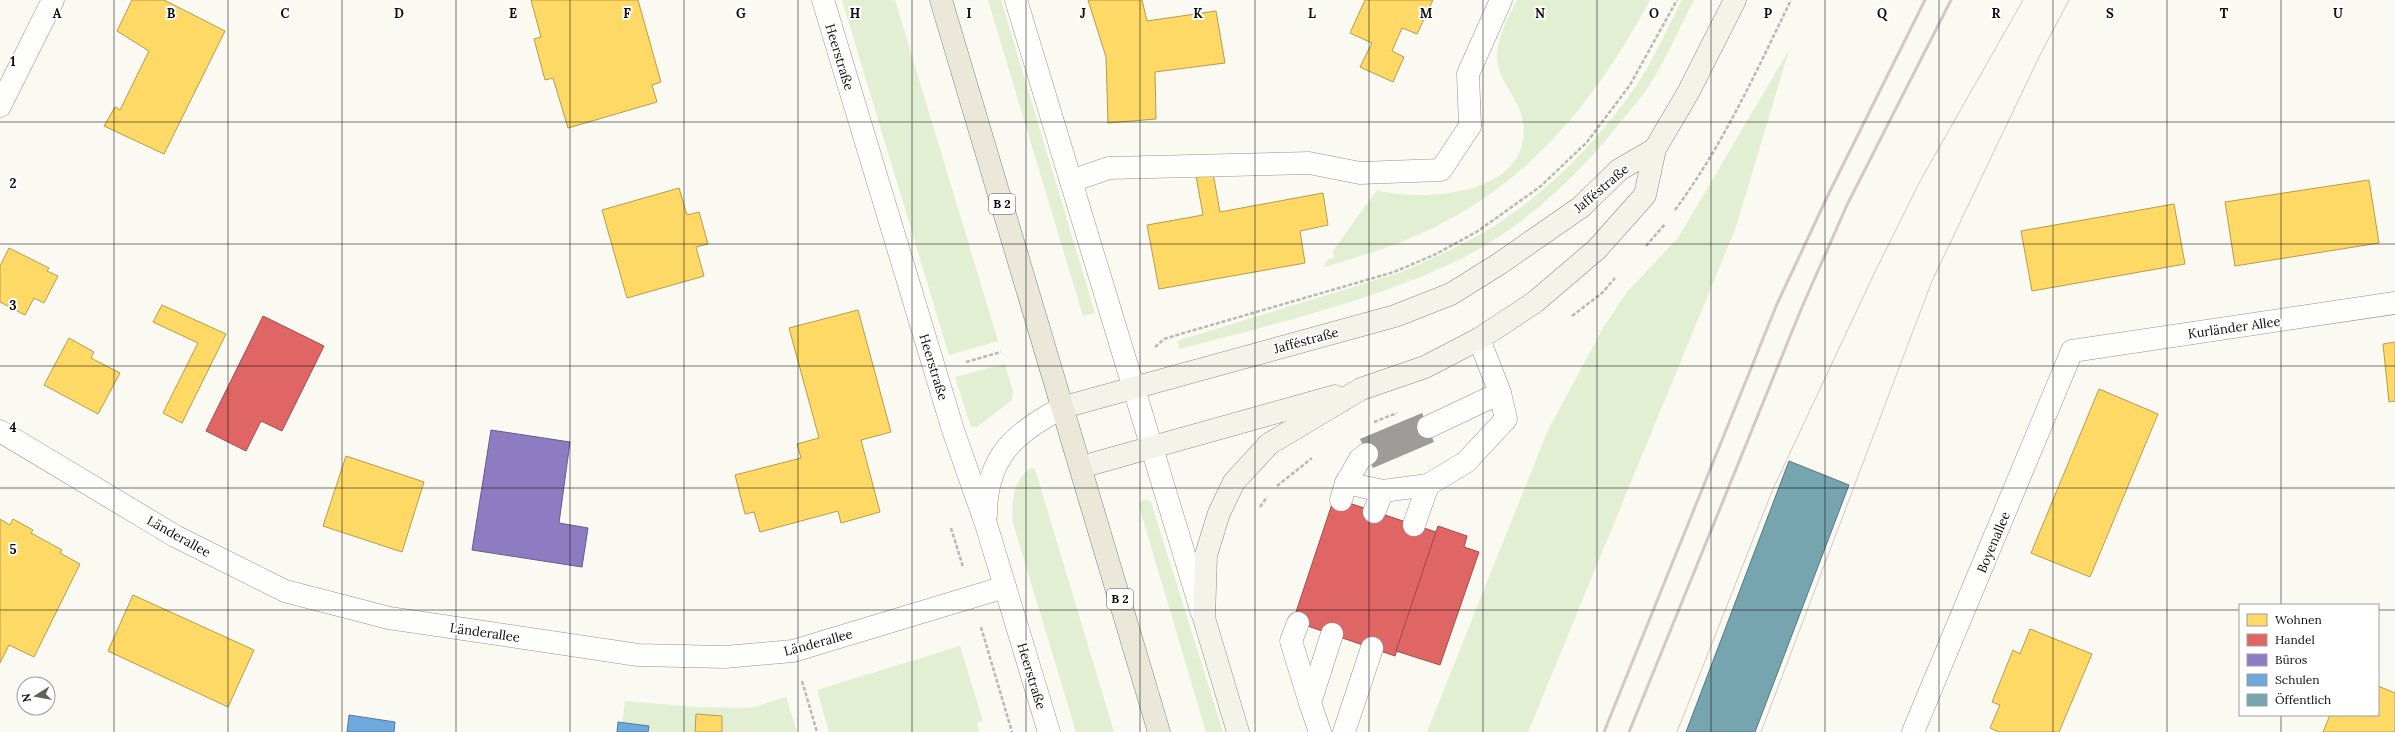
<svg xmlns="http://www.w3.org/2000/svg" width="2395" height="732" font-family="Lora,serif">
<rect width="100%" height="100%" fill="#faf9f2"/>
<g fill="#e2efd3">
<path d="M 842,0 L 895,0 L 998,341 L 949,355 Z"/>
<path d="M 988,0 L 1001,0 L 1095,313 L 1083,316 Z"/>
<path d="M 1517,0 L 1650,0 C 1592,108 1518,197 1401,242 C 1376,252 1349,259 1323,268 L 1328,259 L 1334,258 L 1333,251 L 1377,190 C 1425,203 1534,195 1523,121 C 1519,97 1496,80 1497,54 C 1498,35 1509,17 1517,0 Z"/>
<path d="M 1682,0 L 1694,0 C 1679,28 1667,58 1650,84 C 1644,95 1634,105 1626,115 C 1580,175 1520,232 1450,264 C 1365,303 1270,325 1180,349 L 1177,341 L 1402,272 C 1433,258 1466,244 1494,226 C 1550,190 1599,140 1636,86 C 1654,60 1667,28 1682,0 Z"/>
<path d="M 1789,50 L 1736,227 L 1528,732 L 1427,732 L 1548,430 L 1603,328 L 1627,292 L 1678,238 Z"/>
<path d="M 1005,364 L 1013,392 L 1012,400 L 977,427 L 971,427 L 955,377 Z"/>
<path d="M 1030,468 L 1035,469 L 1114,732 L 1076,732 L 1013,523 C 1011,502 1013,482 1030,468 Z"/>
<path d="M 1146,499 L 1151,502 L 1223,732 L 1206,732 L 1139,506 L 1141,501 Z"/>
<path d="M 960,646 L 983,721 L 977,723 L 979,732 L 829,732 L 817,690 Z"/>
<path d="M 786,697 L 797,732 L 621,732 L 625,701 L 696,707 L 751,708 Z"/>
</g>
<g fill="#ffd966" stroke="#b69c4b">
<path d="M 132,0 L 164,0 L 225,31 L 164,154 L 104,126 L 115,107 L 120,110 L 149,51 L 117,31 Z"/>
<path d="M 531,0 L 638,0 L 661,82 L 652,85 L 657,102 L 568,128 L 553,78 L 545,80 L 534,39 L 541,37 Z"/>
<path d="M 1088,0 L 1142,0 L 1147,21 L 1216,11 L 1225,63 L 1155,72 L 1156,119 L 1108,123 L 1106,57 Z"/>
<path d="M 1365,0 L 1433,0 L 1417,34 L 1402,28 L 1392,51 L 1404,57 L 1393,82 L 1360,67 L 1372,43 L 1350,33 Z"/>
<path d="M 1213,173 L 1220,212 L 1323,193 L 1328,225 L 1300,231 L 1305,263 L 1159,289 L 1147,225 L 1203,215 L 1196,176 Z"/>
<path d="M 2369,180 L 2379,243 L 2235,266 L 2225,202 Z"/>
<path d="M 679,188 L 687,215 L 699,212 L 708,244 L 696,247 L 704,276 L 627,298 L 602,210 Z"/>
<path d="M 2174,204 L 2185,264 L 2032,291 L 2021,231 Z"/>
<path d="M 9,248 L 49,268 L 47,271 L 58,276 L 44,303 L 34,298 L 25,315 L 0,302 L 0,266 Z"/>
<path d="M 162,305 L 226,334 L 182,423 L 163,413 L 198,343 L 153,322 Z"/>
<path d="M 858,310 L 891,432 L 861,440 L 880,512 L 841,523 L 838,511 L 760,532 L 754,512 L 745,514 L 735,475 L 801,458 L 797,444 L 819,438 L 789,328 Z"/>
<path d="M 69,338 L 94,352 L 91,358 L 120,373 L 98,414 L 44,385 Z"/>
<path d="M 2395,342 L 2395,401 L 2389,402 L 2383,344 Z"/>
<path d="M 2099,389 L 2158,414 L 2090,577 L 2031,553 Z"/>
<path d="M 346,456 L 424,482 L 402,552 L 323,526 Z"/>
<path d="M 0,519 L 10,525 L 13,519 L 33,530 L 31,533 L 62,550 L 60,553 L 80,564 L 34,657 L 9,645 L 0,663 Z"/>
<path d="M 133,595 L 254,650 L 228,707 L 108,651 Z"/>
<path d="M 2030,629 L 2092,654 L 2059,732 L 1999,732 L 1990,728 L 2000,705 L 1992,702 L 2013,650 L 2020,654 Z"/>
<path d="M 2378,686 L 2395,693 L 2395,732 L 2323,732 L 2330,715 L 2378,715 Z"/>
<path d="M 696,714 L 722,716 L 722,732 L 695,732 Z"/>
</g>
<g fill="#e06666" stroke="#a14b4b">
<path d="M 263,316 L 324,346 L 282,431 L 261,421 L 246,451 L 206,431 Z"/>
<path d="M 1334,498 L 1436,532 L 1395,656 L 1293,621 Z"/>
<path d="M 1438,526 L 1467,536 L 1464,547 L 1479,552 L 1440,665 L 1396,651 Z"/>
</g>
<path fill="#8e7cc3" stroke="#675b8c" d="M 491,430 L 570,442 L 559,523 L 588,528 L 582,567 L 472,550 Z"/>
<g fill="#6fa8dc" stroke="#527a9e">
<path d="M 349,715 L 395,722 L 394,732 L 347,732 Z"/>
<path d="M 618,722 L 649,726 L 648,732 L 617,732 Z"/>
</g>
<path fill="#76a5af" stroke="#56777e" d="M 1789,461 L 1849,485 L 1755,732 L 1686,732 Z"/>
<path fill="#9d9c98" d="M 1422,413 L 1434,442 L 1373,468 L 1360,439 Z"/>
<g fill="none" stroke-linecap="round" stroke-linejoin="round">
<defs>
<g id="lane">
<path d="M 1071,181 L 1109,168 L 1309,163 L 1360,173 L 1441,170 L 1470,126"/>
<path d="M 1428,427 L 1500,393"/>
<path d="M 1346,483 L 1360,459 L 1367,454"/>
<path d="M 1341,500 L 1346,483 L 1383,491"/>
<path d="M 1374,512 L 1383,491 L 1428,485"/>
<path d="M 1414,525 L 1428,485 L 1466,462 L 1506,419 L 1500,393 L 1479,339"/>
<path d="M 1298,623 L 1291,641 L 1310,703"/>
<path d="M 1320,732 L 1310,703 L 1332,634"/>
<path d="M 1344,732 L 1372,648"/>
</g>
<g id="street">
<path d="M 823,0 L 953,430 L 986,524 L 1049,732"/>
<path d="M 1016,0 L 1202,613"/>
<path d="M 0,106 L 53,0"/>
<path d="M 1470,126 L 1468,74 L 1501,0"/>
<path d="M 0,431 L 175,536 L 285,591 L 389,618 L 638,655 L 725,657 L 793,651 L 1005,587"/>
<path d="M 986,515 C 986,457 1015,432 1064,407"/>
<path d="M 1913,732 L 2072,351 L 2395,303"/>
</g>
<g id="secondary">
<path d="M 1064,407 L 1395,316 L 1451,294 L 1499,264 L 1581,207 L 1619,170 L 1655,149"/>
<path d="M 1081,467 L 1335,396"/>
<path d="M 1238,732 L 1204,618 L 1206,555 L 1219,513 L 1234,482 L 1269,444 L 1361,389 L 1425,367 L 1479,339 L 1535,302 L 1597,249 L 1645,195 L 1655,149 L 1689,91 L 1735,0"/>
</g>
<path id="primary" d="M 941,0 L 1159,732"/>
</defs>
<use href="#lane" stroke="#949390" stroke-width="23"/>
<use href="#street" stroke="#949390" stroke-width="23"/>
<use href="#secondary" stroke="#8a8a87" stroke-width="23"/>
<use href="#primary" stroke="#81817d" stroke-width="23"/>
<g stroke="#b8b8b6" stroke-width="2.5" stroke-dasharray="4 2" stroke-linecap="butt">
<path d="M 1675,210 C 1723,145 1756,72 1791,0"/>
<path d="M 1646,246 L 1665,224"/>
<path d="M 1572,316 L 1602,293 L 1615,278"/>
<path d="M 1155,347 L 1164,339 L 1177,335 L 1394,272 L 1436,254 L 1478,231 L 1541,186 L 1587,142 L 1630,85 L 1677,0"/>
<path d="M 966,362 L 1001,352"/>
<path d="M 1374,422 L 1397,413"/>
<path d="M 1277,486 L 1312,458"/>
<path d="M 1260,507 L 1267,497"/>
<path d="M 951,528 L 963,567"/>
<path d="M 981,627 L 1012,732"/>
<path d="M 802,681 L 817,732"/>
</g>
<use href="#lane" stroke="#fefefd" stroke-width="22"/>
<use href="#street" stroke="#fefefd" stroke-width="22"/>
<use href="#secondary" stroke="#f4f3ea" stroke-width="22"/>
<use href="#primary" stroke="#ebe7d9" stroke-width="22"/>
<g stroke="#d6c6c5" stroke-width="1">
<path d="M 1677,732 L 1773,489 L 1873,276 L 1919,183 L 2023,0"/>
<path d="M 1761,732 L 1932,281 L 2040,55 L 2069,0"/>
</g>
<g stroke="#d6c6c5" stroke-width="3">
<path d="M 1604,732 L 1777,304 L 1829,193 L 1925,0"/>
<path d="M 1629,732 L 1802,307 L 1847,205 L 1951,0"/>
</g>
</g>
<path fill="none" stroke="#0d0d0d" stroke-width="1" stroke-opacity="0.55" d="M 114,0 L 114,732M 228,0 L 228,732M 342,0 L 342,732M 456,0 L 456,732M 570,0 L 570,732M 684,0 L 684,732M 798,0 L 798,732M 912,0 L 912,732M 1026,0 L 1026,732M 1140,0 L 1140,732M 1255,0 L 1255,732M 1369,0 L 1369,732M 1483,0 L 1483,732M 1597,0 L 1597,732M 1711,0 L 1711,732M 1825,0 L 1825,732M 1939,0 L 1939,732M 2053,0 L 2053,732M 2167,0 L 2167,732M 2281,0 L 2281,605M 0,122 L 2395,122M 0,244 L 2395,244M 0,366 L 2395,366M 0,488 L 2395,488M 0,610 L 2240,610M 2378,610 L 2395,610M 2281,715 L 2281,732"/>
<g text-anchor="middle" stroke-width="4" stroke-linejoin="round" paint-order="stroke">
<g fill="#fff" stroke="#565656" stroke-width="1">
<rect x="989" y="194" width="26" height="20" rx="3"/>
<rect x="1107" y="589" width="26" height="20" rx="3"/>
</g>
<g font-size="12" font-weight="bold" fill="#0d0d0d">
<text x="1002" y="208">B 2</text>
<text x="1120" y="603">B 2</text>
</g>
<g font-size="13" fill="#0d0d0d" stroke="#fff">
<text transform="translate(840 57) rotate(73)" y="5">Heerstraße</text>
<text transform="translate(1601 188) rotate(-40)" y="5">Jafféstraße</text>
<text transform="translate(2234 327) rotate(-8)" y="5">Kurländer Allee</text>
<text transform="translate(1306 340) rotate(-15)" y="5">Jafféstraße</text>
<text transform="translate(934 367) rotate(73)" y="5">Heerstraße</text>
<text transform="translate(179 536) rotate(29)" y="5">Länderallee</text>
<text transform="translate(1993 542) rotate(-67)" y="5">Boyenallee</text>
<text transform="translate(485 632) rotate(8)" y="5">Länderallee</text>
<text transform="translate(818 642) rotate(-15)" y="5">Länderallee</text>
<text transform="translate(1032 676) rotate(73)" y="5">Heerstraße</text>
</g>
</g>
<g font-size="13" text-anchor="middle" font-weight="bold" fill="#0d0d0d" stroke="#fff" stroke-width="4" stroke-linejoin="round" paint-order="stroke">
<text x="57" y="18">A</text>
<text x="171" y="18">B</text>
<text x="285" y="18">C</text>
<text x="399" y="18">D</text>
<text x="513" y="18">E</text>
<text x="627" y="18">F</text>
<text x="741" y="18">G</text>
<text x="855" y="18">H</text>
<text x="969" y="18">I</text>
<text x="1083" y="18">J</text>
<text x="1198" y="18">K</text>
<text x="1312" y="18">L</text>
<text x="1426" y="18">M</text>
<text x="1540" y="18">N</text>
<text x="1654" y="18">O</text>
<text x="1768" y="18">P</text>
<text x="1882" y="18">Q</text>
<text x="1996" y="18">R</text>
<text x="2110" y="18">S</text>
<text x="2224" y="18">T</text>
<text x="2338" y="18">U</text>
<text x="13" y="66">1</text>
<text x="13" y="188">2</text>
<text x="13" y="310">3</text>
<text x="13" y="432">4</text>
<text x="13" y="554">5</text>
</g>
<rect x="2239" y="604" width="140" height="112" fill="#ffffff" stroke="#9e9e9e"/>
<rect x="2247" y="614" width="20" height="12" fill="#ffd966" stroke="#9e9e9e"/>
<text x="2275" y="624" font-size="12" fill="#0d0d0d">Wohnen</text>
<rect x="2247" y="634" width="20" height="12" fill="#e06666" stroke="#9e9e9e"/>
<text x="2275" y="644" font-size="12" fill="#0d0d0d">Handel</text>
<rect x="2247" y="654" width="20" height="12" fill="#8e7cc3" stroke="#9e9e9e"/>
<text x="2275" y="664" font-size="12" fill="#0d0d0d">Büros</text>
<rect x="2247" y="674" width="20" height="12" fill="#6fa8dc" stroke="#9e9e9e"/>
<text x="2275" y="684" font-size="12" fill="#0d0d0d">Schulen</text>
<rect x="2247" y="694" width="20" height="12" fill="#76a5af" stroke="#9e9e9e"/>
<text x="2275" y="704" font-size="12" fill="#0d0d0d">Öffentlich</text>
<g transform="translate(36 696) rotate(259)"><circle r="19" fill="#ffffff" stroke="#9e9e9e"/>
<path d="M0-3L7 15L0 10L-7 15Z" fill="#60605d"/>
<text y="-6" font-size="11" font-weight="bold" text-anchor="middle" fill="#0d0d0d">N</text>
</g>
</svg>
